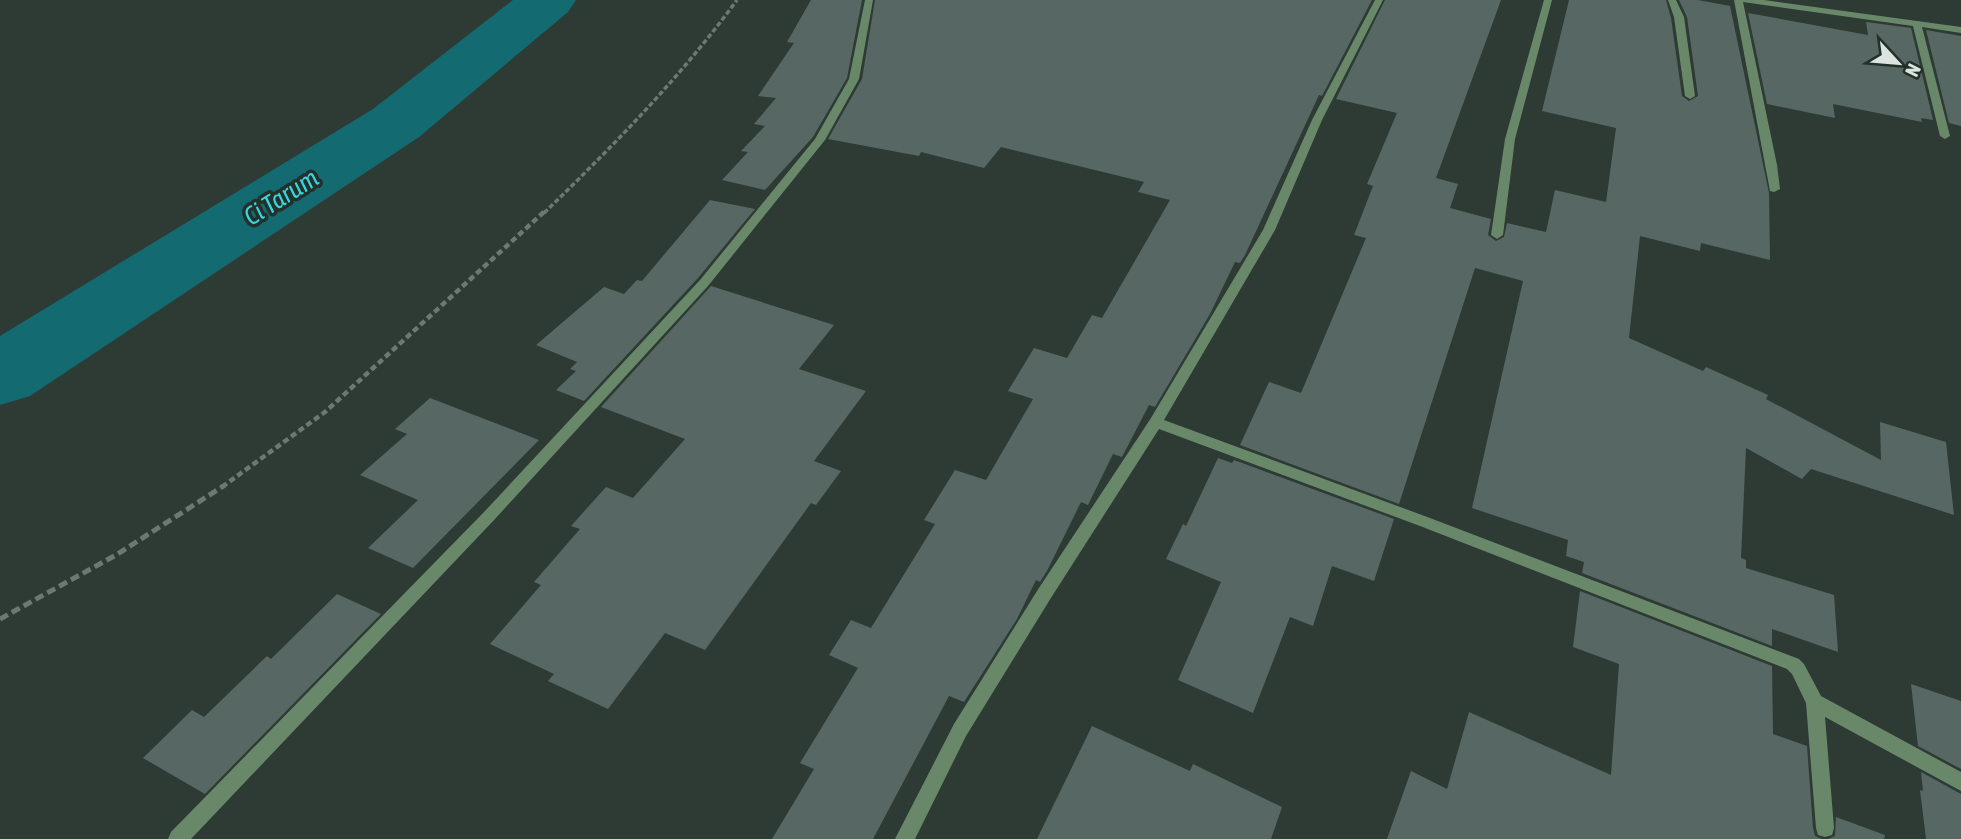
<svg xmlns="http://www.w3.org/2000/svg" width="1961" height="839" font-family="'Asap Condensed',sans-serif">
<rect width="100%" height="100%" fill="#2d3b34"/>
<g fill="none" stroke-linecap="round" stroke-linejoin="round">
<path fill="#146a71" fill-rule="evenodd" d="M 513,0 L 576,0 L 568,12 L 419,137 L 30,396 L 0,405 L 0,336 L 373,109 Z"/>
</g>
<g fill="#576764">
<path d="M 811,0 L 862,0 L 847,78 L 813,137 L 765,190 L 722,180 L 748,152 L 741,151 L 765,126 L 754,124 L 776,98 L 758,96 L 794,43 L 787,42 Z"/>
<path d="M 875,0 L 1372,0 L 1322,96 L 1319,95 L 1245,255 L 1240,263 L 1235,262 L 1210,314 L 1155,407 L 1149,405 L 1122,457 L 1113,454 L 1088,505 L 1081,502 L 1048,569 L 1040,582 L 1036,580 L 1017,619 L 964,702 L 949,696 L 873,839 L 772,839 L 814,769 L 800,763 L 858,668 L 829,655 L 851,620 L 871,628 L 935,524 L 924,520 L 955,470 L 986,480 L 1033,399 L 1008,391 L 1034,348 L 1067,358 L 1092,315 L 1102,318 L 1170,200 L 1138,192 L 1144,182 L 1001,147 L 984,168 L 921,152 L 919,156 L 828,139 L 862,79 Z"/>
<path d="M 1385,0 L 1501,0 L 1436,178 L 1458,184 L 1450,208 L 1491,219 L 1488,235 L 1496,241 L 1504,237 L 1507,223 L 1546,232 L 1555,190 L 1606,202 L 1616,128 L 1542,111 L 1569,0 L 1666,0 L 1671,18 L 1682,96 L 1689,101 L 1698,96 L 1687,17 L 1679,0 L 1698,0 L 1730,6 L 1769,193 L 1770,260 L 1701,243 L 1700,251 L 1640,236 L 1629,338 L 1703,371 L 1706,367 L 1768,395 L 1766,399 L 1881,460 L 1880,422 L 1946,442 L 1954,515 L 1811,469 L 1802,479 L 1746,448 L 1741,558 L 1746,560 L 1746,568 L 1834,595 L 1838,652 L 1772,629 L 1772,646 L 1582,573 L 1584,562 L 1566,556 L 1568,540 L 1472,508 L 1523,281 L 1475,268 L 1399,504 L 1240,445 L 1269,382 L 1301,393 L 1366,238 L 1354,235 L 1373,186 L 1367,184 L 1397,113 L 1336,99 Z"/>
<path d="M 1748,13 L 1868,35 L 1866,22 L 1911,28 L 1933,120 L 1921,118 L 1922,122 L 1833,104 L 1835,118 L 1767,104 Z"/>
<path d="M 1926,30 L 1961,36 L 1961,126 L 1949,123 Z"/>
<path d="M 710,200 L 755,209 L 698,278 L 584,401 L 556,390 L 576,371 L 570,369 L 577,362 L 536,345 L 604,287 L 624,294 L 637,280 L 642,281 Z"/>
<path d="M 711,286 L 834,325 L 799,369 L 866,391 L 814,461 L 841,471 L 816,505 L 811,503 L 705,650 L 665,633 L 608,709 L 548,681 L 554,674 L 490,644 L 541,585 L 534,582 L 580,529 L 571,526 L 606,487 L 633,498 L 685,439 L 601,407 Z"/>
<path d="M 430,398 L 539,440 L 413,568 L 368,548 L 418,500 L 360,475 L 407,434 L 395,429 Z"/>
<path d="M 1218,458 L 1232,463 L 1234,460 L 1394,519 L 1374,581 L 1332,566 L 1313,626 L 1290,617 L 1253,713 L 1178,680 L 1221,582 L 1166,559 L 1183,524 L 1186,526 Z"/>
<path d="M 1580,591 L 1772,666 L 1773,734 L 1807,746 L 1813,828 L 1815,836 L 1822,839 L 1387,839 L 1411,771 L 1447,789 L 1469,712 L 1611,775 L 1619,664 L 1573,647 Z"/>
<path d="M 337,594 L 381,614 L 205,794 L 143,758 L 192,710 L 204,717 L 267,656 L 271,659 Z"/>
<path d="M 1911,684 L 1961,701 L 1961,769 L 1918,746 Z"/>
<path d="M 1092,726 L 1190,771 L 1193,764 L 1282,807 L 1271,839 L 1037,839 Z"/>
<path d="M 1921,772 L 1961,794 L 1961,839 L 1926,839 L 1920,790 L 1923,791 Z"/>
<path d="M 1836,817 L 1885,835 L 1884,839 L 1828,839 L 1835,836 Z"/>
</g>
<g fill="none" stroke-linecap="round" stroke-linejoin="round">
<path stroke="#6c7872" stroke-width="3.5" stroke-dasharray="5 2.5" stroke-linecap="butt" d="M 544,213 C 614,145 679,79 737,0"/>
<path stroke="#6c7872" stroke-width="4.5" stroke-dasharray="6 3.5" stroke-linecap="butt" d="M 222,487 L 325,412 L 545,211"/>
<path stroke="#6c7872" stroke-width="5" stroke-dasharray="9 4.5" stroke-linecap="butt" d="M 0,619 L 116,555 L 225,485"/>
<g fill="#69886a" fill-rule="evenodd">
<path d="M 865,0 L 873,0 L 859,79 L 825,140 L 708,286 L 495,519 L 191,839 L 168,839 L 171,832 L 485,511 L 700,280 L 815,139 L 849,79 Z"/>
<path d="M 1375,0 L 1383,0 L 1322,120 L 1275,230 L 1164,420 L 1430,518 L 1799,659 L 1804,664 L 1821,696 L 1961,772 L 1961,791 L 1825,717 L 1834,828 L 1832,835 L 1825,837 L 1818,835 L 1816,828 L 1806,703 L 1792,674 L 1787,669 L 1420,526 L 1159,429 L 1049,601 L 966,736 L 915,839 L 895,839 L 954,724 L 1037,591 L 1151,418 L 1263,230 L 1312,120 Z"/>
<path d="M 1544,0 L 1552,0 L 1515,139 L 1503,235 L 1497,239 L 1491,235 L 1505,139 Z"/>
<path d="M 1668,0 L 1676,0 L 1684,17 L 1695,96 L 1690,99 L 1685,96 L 1674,17 Z"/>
<path d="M 1734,0 L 1764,0 L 1961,27 L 1961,33 L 1922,27 L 1950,136 L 1945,139 L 1940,136 L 1913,26 L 1743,2 L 1777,165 L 1780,189 L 1774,192 L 1770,191 Z"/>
</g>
</g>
<g text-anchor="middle" stroke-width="7" stroke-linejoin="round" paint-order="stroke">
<g font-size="26" font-style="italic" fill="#38d6e3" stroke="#24302a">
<text transform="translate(281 197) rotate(-32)" y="9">Ci Tarum</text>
</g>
</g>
<g transform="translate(1898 63) rotate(116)" stroke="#24302a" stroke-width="5" paint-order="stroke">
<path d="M0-5L12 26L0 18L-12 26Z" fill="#dce4e0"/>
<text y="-10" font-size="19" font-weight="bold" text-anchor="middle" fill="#dce4e0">N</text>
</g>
</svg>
